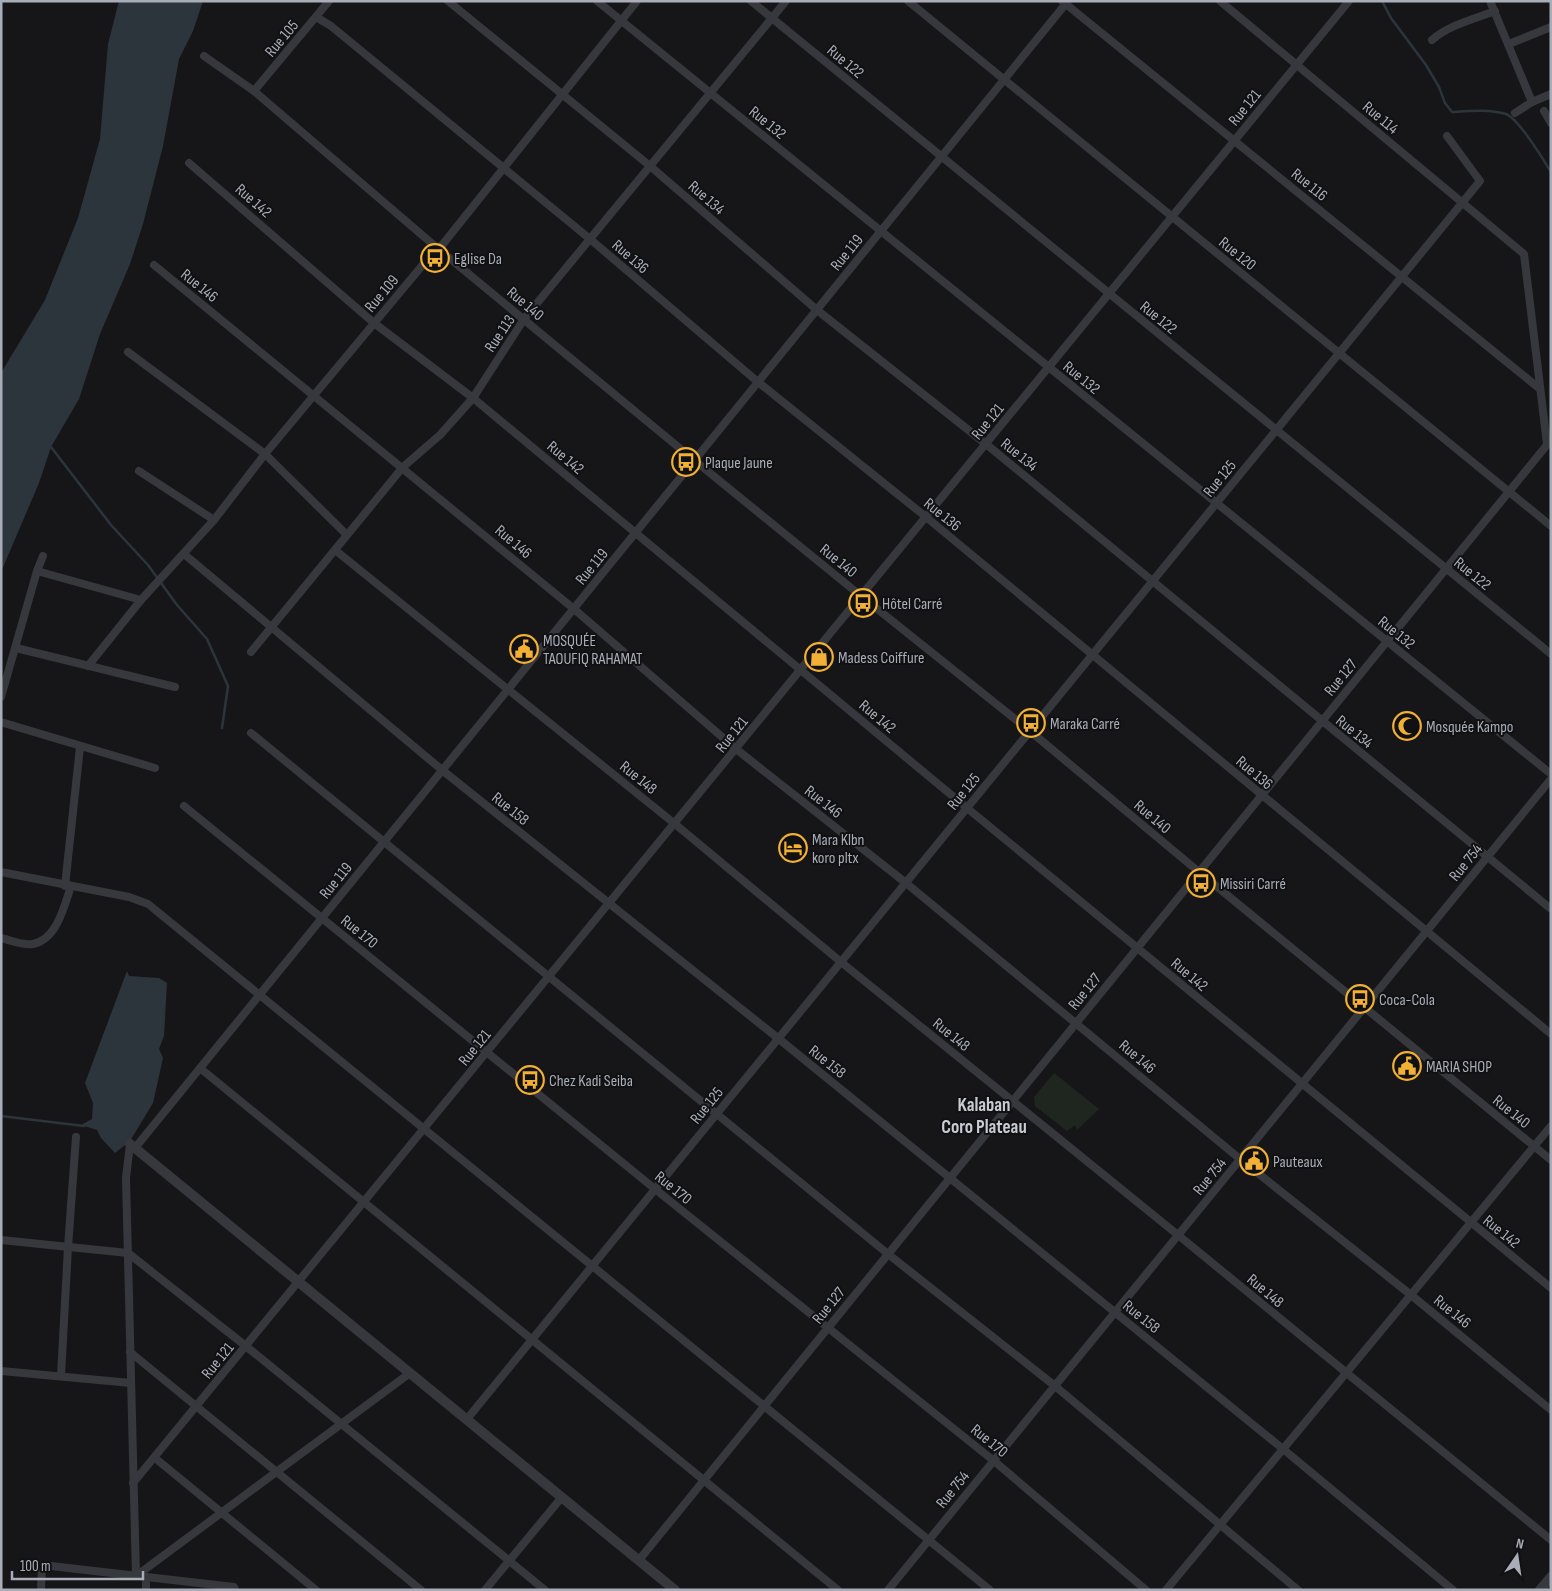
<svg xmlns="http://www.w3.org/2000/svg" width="1552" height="1591" font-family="'Sofia Sans Condensed',sans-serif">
<rect width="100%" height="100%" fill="#161618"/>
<path fill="#1e261f" d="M 1054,1073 L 1099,1109 L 1077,1130 L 1075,1125 L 1067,1131 L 1035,1106 L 1034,1097 Z"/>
<g fill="#2c353c">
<path d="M 119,1 L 203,1 L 193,31 L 179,59 L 163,146 L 143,224 L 130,264 L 100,334 L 79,399 L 51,447 L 39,483 L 1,572 L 1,373 L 45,300 L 78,218 L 100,139 L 108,44 Z"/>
<path d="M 127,971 L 129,976 L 159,978 L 167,983 L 164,1036 L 159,1049 L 163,1058 L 153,1103 L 130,1141 L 115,1153 L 101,1138 L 97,1130 L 81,1125 L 92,1119 L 93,1103 L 85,1083 Z"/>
</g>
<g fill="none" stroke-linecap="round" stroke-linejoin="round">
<g stroke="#2c353c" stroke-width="2.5">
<path d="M 1382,1 L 1391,18 L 1426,65 L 1439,87 L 1445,103 L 1452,112 C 1469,111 1489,109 1506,114 C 1519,119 1543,159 1551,172"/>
<path d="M 49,447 L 51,447 L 111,525 L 148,565 L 177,605 L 207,639 L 228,686 L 222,728"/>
<path d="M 1,1116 L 84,1126"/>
</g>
<g stroke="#37383d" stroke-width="8">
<path d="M 448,1 L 650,166 L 817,310 L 986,444 L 1551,909"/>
<path d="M 597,1 L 1551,774"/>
<path d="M 751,1 L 1551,654"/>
<path d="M 908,1 L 1551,526"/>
<path d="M 1062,1 L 1540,389"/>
<path d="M 1220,1 L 1524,254 L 1547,444"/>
<path d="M 1490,1 L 1532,102"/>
<path d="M 316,17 L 331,26 L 590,239 L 758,382 L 926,517 L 1551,1034"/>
<path d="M 1432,40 C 1449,25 1474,19 1495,11"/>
<path d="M 1509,44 L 1551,27"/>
<path d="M 204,56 L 254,91 L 436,247 L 694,460 L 861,596 L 1030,731 L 1199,872 L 1551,1160"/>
<path d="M 254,91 L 329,1"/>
<path d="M 1544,111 L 1551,123"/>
<path d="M 1515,113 L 1532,102 L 1551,94"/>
<path d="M 189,163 L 374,323 L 473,398 L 967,808 L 1551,1288"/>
<path d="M 154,265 L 574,609 L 736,749 L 906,883 L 1240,1159 L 1411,1295 L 1551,1410"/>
<path d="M 128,352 L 265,454 L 347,535"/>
<path d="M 139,471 L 214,520"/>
<path d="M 335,550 L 675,824 L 841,962 L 1178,1235 L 1551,1540"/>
<path d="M 184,554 L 442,770 L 779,1039 L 1283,1449 L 1453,1590"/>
<path d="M 37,571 L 43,556"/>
<path d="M 16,648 L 175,687"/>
<path d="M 251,652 L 403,467 L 440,435 L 473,398 L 524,319 L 786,1"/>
<path d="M 88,666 L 141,600 L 214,520 L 265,454 L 436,249 L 439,249 L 637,1"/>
<path d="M 1,697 L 37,571 L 141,600"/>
<path d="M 1,722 L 155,768"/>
<path d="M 251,733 L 888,1254 L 1055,1386 L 1298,1590"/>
<path d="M 184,806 L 655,1189 L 994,1461 L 1146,1590"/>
<path d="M 1,872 L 129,897 L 148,904 L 990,1590"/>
<path d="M 65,886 L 80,747"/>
<path d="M 1,938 C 10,940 24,946 33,944 C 57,939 64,907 71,886"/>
<path d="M 200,1068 L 838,1590"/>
<path d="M 130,1144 L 126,1178 L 136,1576"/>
<path d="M 135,1148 L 1068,1"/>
<path d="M 1,1240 L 128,1253 L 247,1347 L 545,1590"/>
<path d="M 130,1352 L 421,1590"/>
<path d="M 1,1371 L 131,1383"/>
<path d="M 61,1376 L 68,1247 L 76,1137"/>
<path d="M 467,1419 L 1480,181 L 1447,136"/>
<path d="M 155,1458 L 316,1590"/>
<path d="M 133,1483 L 1349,1"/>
<path d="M 639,1560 L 1551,440"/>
<path d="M 136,1576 L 410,1373"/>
<path d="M 146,1577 L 146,1590"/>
<path d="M 41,1590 L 42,1565 L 234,1587 L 235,1590"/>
<path d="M 485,1590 L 562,1497"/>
<path d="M 888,1590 L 1551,779"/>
<path d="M 1166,1590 L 1551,1126"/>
</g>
<g stroke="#37383d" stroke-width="10">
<path d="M 130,1144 L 675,1590"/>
<path d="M 1540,1590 L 1551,1577"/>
</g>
</g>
<defs>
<symbol id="bus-ring" viewBox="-11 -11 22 22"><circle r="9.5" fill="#111113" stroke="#f2b134" stroke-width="1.5"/><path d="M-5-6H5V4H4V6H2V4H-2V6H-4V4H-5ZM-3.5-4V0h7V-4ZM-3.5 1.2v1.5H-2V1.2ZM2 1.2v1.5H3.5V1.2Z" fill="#f2b134"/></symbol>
<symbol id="civic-ring" viewBox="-11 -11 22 22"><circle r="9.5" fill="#111113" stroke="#f2b134" stroke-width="1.5"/><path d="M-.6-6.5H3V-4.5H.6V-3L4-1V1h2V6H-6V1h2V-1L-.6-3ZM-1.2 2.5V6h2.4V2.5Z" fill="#f2b134"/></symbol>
<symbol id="shop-ring" viewBox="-11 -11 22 22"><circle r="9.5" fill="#111113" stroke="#f2b134" stroke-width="1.5"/><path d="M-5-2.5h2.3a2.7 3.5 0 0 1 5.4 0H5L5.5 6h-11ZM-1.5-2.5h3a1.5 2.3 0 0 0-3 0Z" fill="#f2b134"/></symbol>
<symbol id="mosque-ring" viewBox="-11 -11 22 22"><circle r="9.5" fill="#111113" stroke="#f2b134" stroke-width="1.5"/><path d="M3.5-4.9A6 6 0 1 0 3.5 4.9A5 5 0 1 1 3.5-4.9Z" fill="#f2b134"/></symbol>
<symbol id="hotel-ring" viewBox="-11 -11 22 22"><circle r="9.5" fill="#111113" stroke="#f2b134" stroke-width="1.5"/><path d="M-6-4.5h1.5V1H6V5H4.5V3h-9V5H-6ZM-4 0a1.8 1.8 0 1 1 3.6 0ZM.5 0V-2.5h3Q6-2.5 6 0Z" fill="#f2b134"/></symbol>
</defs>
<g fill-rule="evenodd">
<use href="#bus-ring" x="419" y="242" width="32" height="32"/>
<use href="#bus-ring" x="670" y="446" width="32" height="32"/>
<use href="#bus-ring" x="847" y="587" width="32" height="32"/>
<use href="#civic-ring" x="508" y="633" width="32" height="32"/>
<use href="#shop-ring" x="803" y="641" width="32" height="32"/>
<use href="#bus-ring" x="1015" y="707" width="32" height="32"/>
<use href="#mosque-ring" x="1391" y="710" width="32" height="32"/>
<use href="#hotel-ring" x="777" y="832" width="32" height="32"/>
<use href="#bus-ring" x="1185" y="867" width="32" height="32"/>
<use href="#bus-ring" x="1344" y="983" width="32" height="32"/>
<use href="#civic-ring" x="1391" y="1050" width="32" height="32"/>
<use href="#bus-ring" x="514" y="1064" width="32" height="32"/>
<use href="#civic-ring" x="1238" y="1145" width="32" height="32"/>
</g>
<g text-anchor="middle" stroke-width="4" stroke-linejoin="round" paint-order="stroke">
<g font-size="16" fill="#a8adb8" stroke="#111113">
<text transform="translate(281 38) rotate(-50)" y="6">Rue 105</text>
<text transform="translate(846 61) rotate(40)" y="6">Rue 122</text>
<text transform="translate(1244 107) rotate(-51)" y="6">Rue 121</text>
<text transform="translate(1381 117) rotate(40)" y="6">Rue 114</text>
<text transform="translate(768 122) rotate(39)" y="6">Rue 132</text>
<text transform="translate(1310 184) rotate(39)" y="6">Rue 116</text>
<text transform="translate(707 197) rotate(41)" y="6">Rue 134</text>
<text transform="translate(254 200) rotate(41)" y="6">Rue 142</text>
<text transform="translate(846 252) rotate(-51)" y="6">Rue 119</text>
<text transform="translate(1238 253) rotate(39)" y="6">Rue 120</text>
<text transform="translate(631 256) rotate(41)" y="6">Rue 136</text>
<text transform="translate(200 285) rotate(39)" y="6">Rue 146</text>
<text transform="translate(381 293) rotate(-50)" y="6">Rue 109</text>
<text transform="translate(526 303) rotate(40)" y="6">Rue 140</text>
<text transform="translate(1159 317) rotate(39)" y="6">Rue 122</text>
<text transform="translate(499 333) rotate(-56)" y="6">Rue 113</text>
<text transform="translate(1082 377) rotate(39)" y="6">Rue 132</text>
<text transform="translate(987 421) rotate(-51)" y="6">Rue 121</text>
<text transform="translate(1020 454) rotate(39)" y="6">Rue 134</text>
<text transform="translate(566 457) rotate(40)" y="6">Rue 142</text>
<text transform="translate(1219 478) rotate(-51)" y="6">Rue 125</text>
<text transform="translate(943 514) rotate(39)" y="6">Rue 136</text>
<text transform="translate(514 541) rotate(40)" y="6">Rue 146</text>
<text transform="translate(839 560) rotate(39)" y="6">Rue 140</text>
<text transform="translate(591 566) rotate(-51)" y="6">Rue 119</text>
<text transform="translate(1473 573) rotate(39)" y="6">Rue 122</text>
<text transform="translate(1397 632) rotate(39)" y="6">Rue 132</text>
<text transform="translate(1340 677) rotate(-51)" y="6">Rue 127</text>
<text transform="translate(878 716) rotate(40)" y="6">Rue 142</text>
<text transform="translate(1355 731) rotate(39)" y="6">Rue 134</text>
<text transform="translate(731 734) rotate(-51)" y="6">Rue 121</text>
<text transform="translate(1255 772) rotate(40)" y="6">Rue 136</text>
<text transform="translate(639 777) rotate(39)" y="6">Rue 148</text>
<text transform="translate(963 791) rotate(-51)" y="6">Rue 125</text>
<text transform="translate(824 801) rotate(38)" y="6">Rue 146</text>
<text transform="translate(511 808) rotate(39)" y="6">Rue 158</text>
<text transform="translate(1153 816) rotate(40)" y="6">Rue 140</text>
<text transform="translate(1465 862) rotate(-51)" y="6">Rue 754</text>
<text transform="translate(335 880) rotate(-51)" y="6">Rue 119</text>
<text transform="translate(360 931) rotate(39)" y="6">Rue 170</text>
<text transform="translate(1190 974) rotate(40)" y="6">Rue 142</text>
<text transform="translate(1084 991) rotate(-51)" y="6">Rue 127</text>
<text transform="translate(952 1034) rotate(39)" y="6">Rue 148</text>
<text transform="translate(474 1047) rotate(-51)" y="6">Rue 121</text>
<text transform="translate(1138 1056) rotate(40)" y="6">Rue 146</text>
<text transform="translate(828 1061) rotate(39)" y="6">Rue 158</text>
<text transform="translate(706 1105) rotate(-51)" y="6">Rue 125</text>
<text transform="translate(1512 1111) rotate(39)" y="6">Rue 140</text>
<text transform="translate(1209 1176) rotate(-51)" y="6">Rue 754</text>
<text transform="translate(674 1187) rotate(39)" y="6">Rue 170</text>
<text transform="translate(1502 1231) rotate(39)" y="6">Rue 142</text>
<text transform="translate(1266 1290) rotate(40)" y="6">Rue 148</text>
<text transform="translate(828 1305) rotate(-51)" y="6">Rue 127</text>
<text transform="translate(1453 1311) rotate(39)" y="6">Rue 146</text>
<text transform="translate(1142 1316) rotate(39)" y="6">Rue 158</text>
<text transform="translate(217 1360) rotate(-51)" y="6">Rue 121</text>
<text transform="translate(990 1440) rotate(39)" y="6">Rue 170</text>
<text transform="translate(952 1489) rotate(-51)" y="6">Rue 754</text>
</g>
<g font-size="16" fill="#a8adb8" stroke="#111113" text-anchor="start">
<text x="454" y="264">Eglise Da</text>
<text x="705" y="468">Plaque Jaune</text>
<text x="882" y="609">Hôtel Carré</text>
<text x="543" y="646">MOSQUÉE<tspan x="543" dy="18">TAOUFIQ RAHAMAT</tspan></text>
<text x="838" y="663">Madess Coiffure</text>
<text x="1050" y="729">Maraka Carré</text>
<text x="1426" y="732">Mosquée Kampo</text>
<text x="812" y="845">Mara Klbn<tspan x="812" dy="18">koro pltx</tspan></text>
<text x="1220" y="889">Missiri Carré</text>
<text x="1379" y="1005">Coca-Cola</text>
<text x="1426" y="1072">MARIA SHOP</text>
<text x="549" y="1086">Chez Kadi Seiba</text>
<text x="1273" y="1167">Pauteaux</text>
</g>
<g font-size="19" font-weight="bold" fill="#c9ccd4" stroke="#111113">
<text x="984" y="1111">Kalaban<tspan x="984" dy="22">Coro Plateau</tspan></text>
</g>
</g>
<rect width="1552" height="1591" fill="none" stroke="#a8adb8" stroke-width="5"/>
<g transform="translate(1517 1556) rotate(13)" stroke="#111113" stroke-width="4" paint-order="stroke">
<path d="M0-4L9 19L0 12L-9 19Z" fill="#a8adb8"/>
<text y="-8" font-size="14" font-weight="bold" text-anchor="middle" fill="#a8adb8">N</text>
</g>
<path d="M12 1571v8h131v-8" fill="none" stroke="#a8adb8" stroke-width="2.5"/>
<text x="20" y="1571" font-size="15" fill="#a8adb8" stroke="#111113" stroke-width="4" paint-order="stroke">100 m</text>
</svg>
